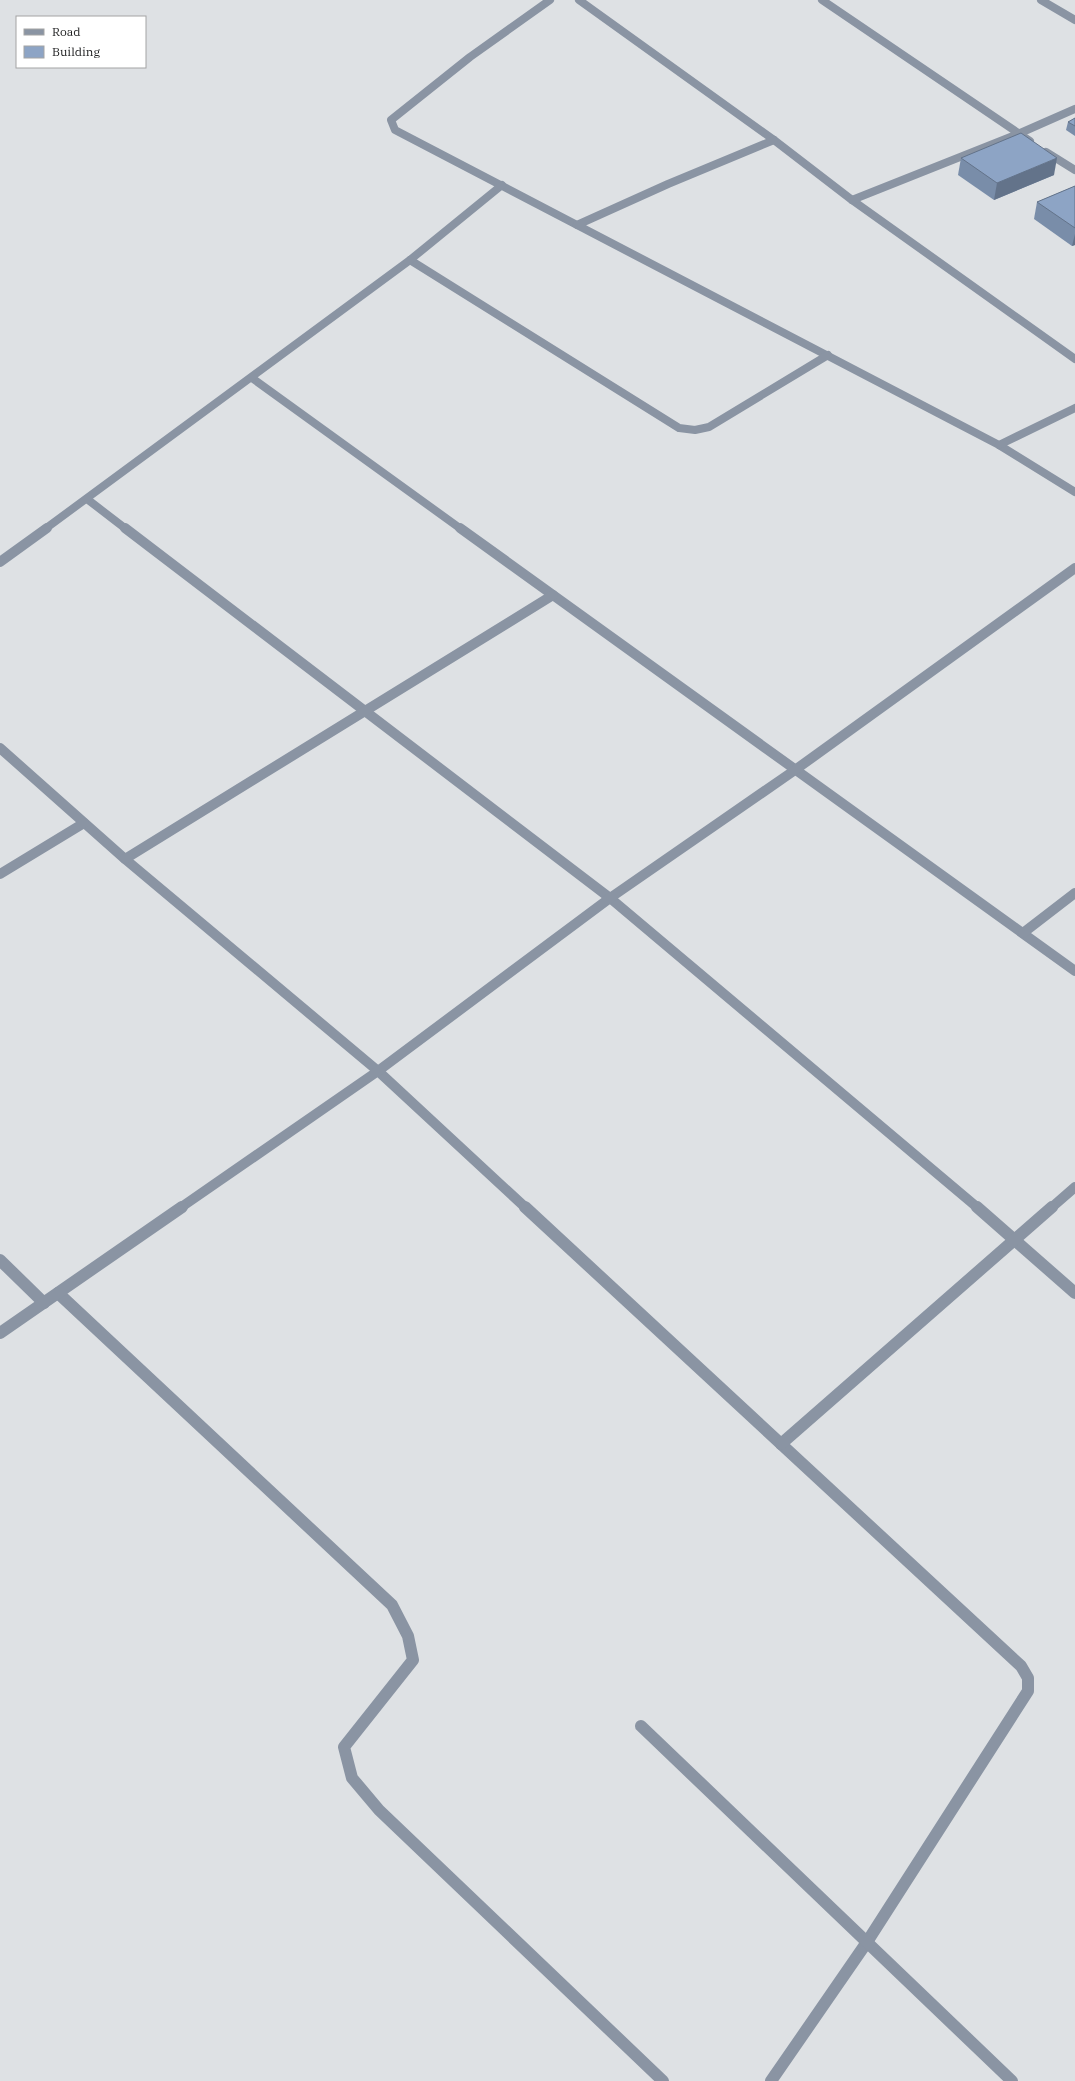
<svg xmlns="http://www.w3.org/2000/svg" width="1075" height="2081" font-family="'IBM Plex Serif',serif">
<rect width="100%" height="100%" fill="#dee1e4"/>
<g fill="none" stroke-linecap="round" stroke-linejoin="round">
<g stroke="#8a94a3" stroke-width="8">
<path d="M 550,0 L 470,57 L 391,120 L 395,130 L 577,225"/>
<path d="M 579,0 L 774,140 L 852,200 L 1075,359"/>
<path d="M 822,0 L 1030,141"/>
<path d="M 1041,0 L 1075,20"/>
<path d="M 774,140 L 668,184 L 577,225 L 999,445 L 1075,492"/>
<path d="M 1046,152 L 1075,170"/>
<path d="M 852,200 L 1018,134 L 1075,109"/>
<path d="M 410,260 L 679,428 L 695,430 L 709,427 L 828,355"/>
<path d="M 252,378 L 461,529"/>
<path d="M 999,445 L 1075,408"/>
<path d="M 87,499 L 126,529"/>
<path d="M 45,529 L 410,260 L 502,185"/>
</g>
<g stroke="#8a94a3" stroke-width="10">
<path d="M 125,528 L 610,898 L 978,1208"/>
<path d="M 460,528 L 1075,971"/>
<path d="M 0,562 L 47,528"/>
<path d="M 0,748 L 125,859 L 378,1071 L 526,1208"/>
<path d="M 125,859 L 553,595"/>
<path d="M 0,874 L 84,823"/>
<path d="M 1023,933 L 1075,893"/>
<path d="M 180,1208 L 378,1071 L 610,898 L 795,770 L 1075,568"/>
<path d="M 1051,1208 L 1075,1187"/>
</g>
<g stroke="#8a94a3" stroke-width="12">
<path d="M 525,1207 L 1021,1666 L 1028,1678 L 1028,1691 L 867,1942 L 771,2081"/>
<path d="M 977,1207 L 1075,1293"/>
<path d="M 0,1260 L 44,1303"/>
<path d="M 58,1293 L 392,1605 L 408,1636 L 413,1660 L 344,1747 L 352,1778 L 379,1810 L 663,2081"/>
<path d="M 0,1333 L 182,1207"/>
<path d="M 781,1444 L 1052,1207"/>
<path d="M 641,1726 L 1012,2081"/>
</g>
</g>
<g fill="#798da9">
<path d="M 1075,118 L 1075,136 L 1066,130 L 1068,122 Z"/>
<path d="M 961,158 L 1054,175 L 994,200 L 958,175 Z"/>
<path d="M 1075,186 L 1075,245 L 1072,246 L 1034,219 L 1037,202 Z"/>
</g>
<g fill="#63738a">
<path d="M 1057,158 L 1054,175 L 994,200 L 997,183 Z"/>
<path d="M 1075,234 L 1075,245 L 1072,246 Z"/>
</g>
<g fill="#8da4c5" stroke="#63738a">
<path d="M 1075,118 L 1075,126 L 1068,122 Z"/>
<path d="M 1021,133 L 1057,158 L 997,183 L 961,158 Z"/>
<path d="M 1075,186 L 1075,228 L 1037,202 Z"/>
</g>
<rect x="16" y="16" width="130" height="52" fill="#ffffff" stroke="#a3a4a4"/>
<rect x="24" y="29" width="20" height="6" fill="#8a94a3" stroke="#a3a4a4"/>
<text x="52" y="36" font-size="12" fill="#1a1b1c">Road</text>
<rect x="24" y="46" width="20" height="12" fill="#8da4c5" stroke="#a3a4a4"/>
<text x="52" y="56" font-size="12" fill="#1a1b1c">Building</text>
</svg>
